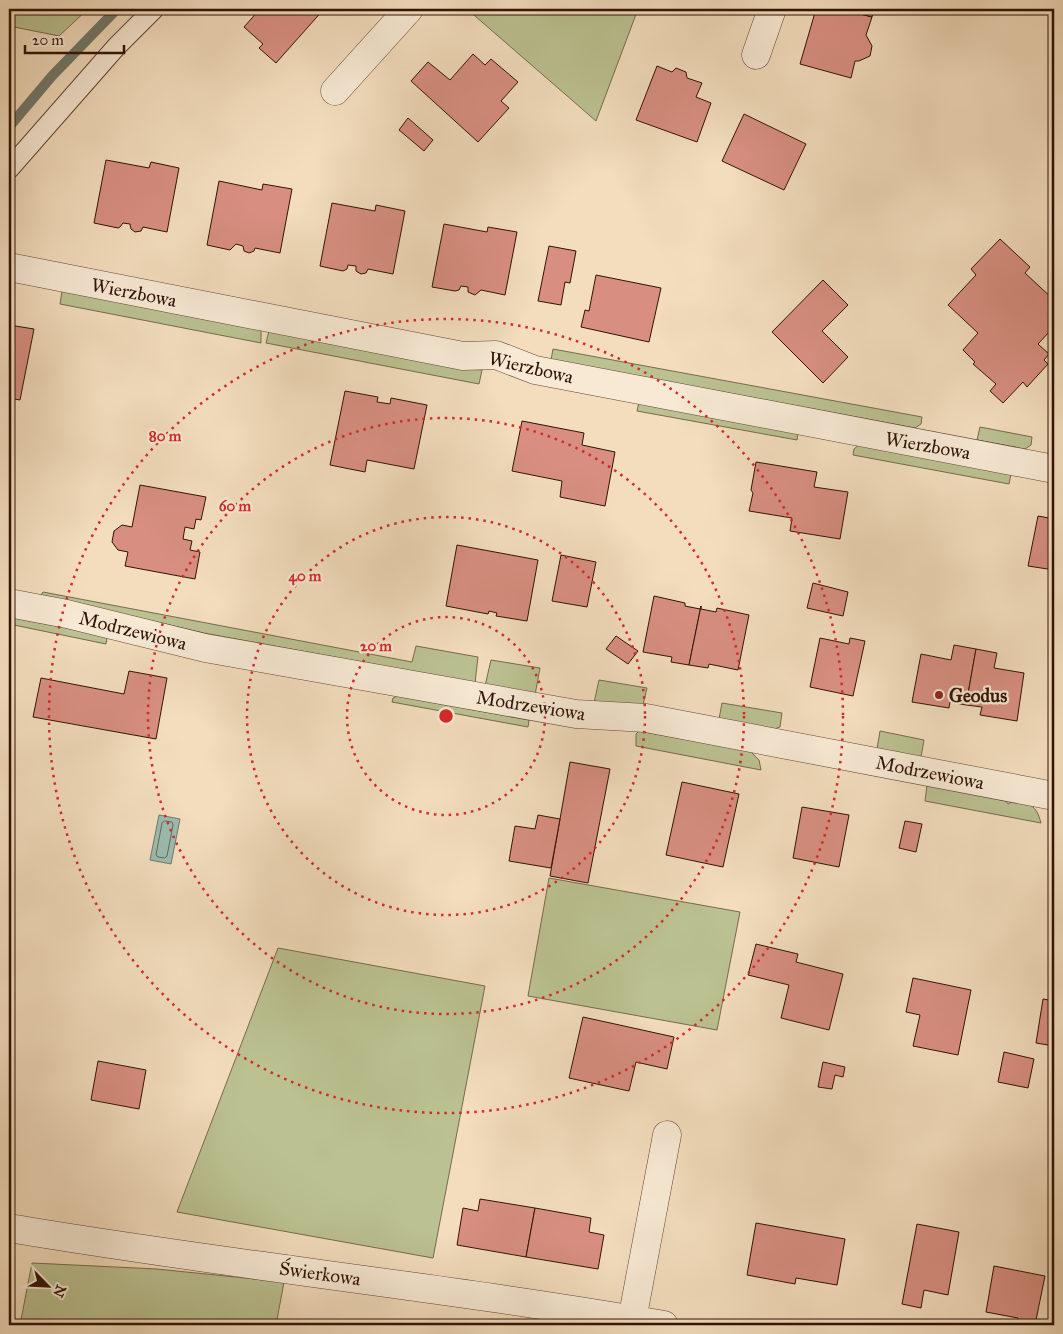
<svg xmlns="http://www.w3.org/2000/svg" width="1063" height="1334" font-family="'IM FELL Great Primer',serif">
<rect width="100%" height="100%" fill="#f3ddbd"/>
<filter id="stains"><feTurbulence type="fractalNoise" baseFrequency=".004" numOctaves="4"/><feColorMatrix values="0 0 0 0 .2 0 0 0 0 .09 0 0 0 0 .02 0 0 0 .5 -.17"/></filter>
<radialGradient id="worn" r=".72"><stop offset=".6" stop-color="#630" stop-opacity="0"/><stop offset="1" stop-color="#630" stop-opacity=".3"/></radialGradient>
<g fill="#bbc191" stroke="#766a4c">
<path d="M 9,9 L 88,9 L 59,36 L 9,26 Z"/>
<path d="M 467,9 L 638,9 L 596,121 Z"/>
<path d="M 62,291 L 261,330 L 261,343 L 60,304 Z"/>
<path d="M 269,331 L 465,369 L 482,370 L 479,384 L 266,343 Z"/>
<path d="M 553,349 L 922,417 L 921,424 L 915,428 L 551,360 Z"/>
<path d="M 639,402 L 798,433 L 797,440 L 637,411 Z"/>
<path d="M 980,427 L 1032,437 L 1031,445 L 1025,449 L 977,440 Z"/>
<path d="M 860,444 L 1011,474 L 1009,484 L 853,455 L 854,449 Z"/>
<path d="M 43,592 L 412,662 L 416,646 L 478,657 L 475,683 L 204,633 L 41,595 Z"/>
<path d="M 9,617 L 104,635 L 107,638 L 106,644 L 9,624 Z"/>
<path d="M 491,660 L 540,668 L 535,695 L 485,686 Z"/>
<path d="M 599,680 L 647,688 L 643,705 L 594,703 Z"/>
<path d="M 397,696 L 529,720 L 528,727 L 392,702 L 393,698 Z"/>
<path d="M 722,703 L 782,713 L 780,727 L 774,729 L 719,719 Z"/>
<path d="M 639,731 L 750,751 L 759,760 L 761,770 L 636,746 L 636,734 Z"/>
<path d="M 880,731 L 924,740 L 921,757 L 877,749 Z"/>
<path d="M 927,785 L 1004,799 L 1008,804 L 1013,801 C 1030,804 1036,804 1041,823 L 925,801 Z"/>
<path d="M 549,878 L 740,912 L 717,1030 L 528,996 Z"/>
<path d="M 278,948 L 485,986 L 433,1258 L 177,1212 Z"/>
<path d="M 32,1263 L 157,1269 L 284,1282 L 276,1325 L 20,1325 Z"/>
</g>
<path fill="#9bbcaf" stroke="#71786b" d="M 159,815 L 180,819 L 171,864 L 150,860 Z"/>
<g fill="none" stroke-linecap="round" stroke-linejoin="round">
<path stroke="#66675a" stroke-width="1" d="M 165,821 L 172,822 L 173,825 L 167,856 L 165,858 L 158,857 L 156,855 L 162,823 Z"/>
<path stroke="#71786b" stroke-width="10" d="M 9,127 L 52,76 L 117,9"/>
</g>
<g fill="#d88f81" stroke="#311206">
<path d="M 268,9 L 324,9 L 276,63 L 259,48 L 263,44 L 244,27 L 259,10 L 263,14 Z"/>
<path d="M 816,9 L 842,9 L 872,17 L 866,35 L 872,46 L 870,56 L 859,61 L 855,61 L 851,78 L 800,64 Z"/>
<path d="M 842,9 L 874,9 L 872,17 Z"/>
<path d="M 1046,9 L 1054,9 L 1054,21 L 1044,11 Z"/>
<path d="M 473,54 L 485,65 L 491,59 L 518,82 L 501,101 L 509,108 L 478,142 L 411,81 L 428,62 L 450,80 Z"/>
<path d="M 657,66 L 672,72 L 676,68 L 686,72 L 687,78 L 702,83 L 696,97 L 711,103 L 697,142 L 636,120 Z"/>
<path d="M 744,114 L 806,144 L 784,190 L 722,161 Z"/>
<path d="M 408,118 L 433,140 L 424,151 L 399,130 Z"/>
<path d="M 106,160 L 149,168 L 151,162 L 179,168 L 167,232 L 143,227 L 141,231 L 135,232 L 131,229 L 130,224 L 123,223 L 120,227 L 118,228 L 94,223 Z"/>
<path d="M 219,181 L 262,190 L 263,184 L 292,189 L 280,253 L 255,248 L 254,251 L 249,253 L 244,251 L 243,246 L 236,244 L 230,250 L 207,245 Z"/>
<path d="M 332,203 L 375,211 L 376,205 L 405,211 L 393,274 L 368,269 L 366,273 L 361,274 L 356,271 L 356,266 L 348,265 L 347,269 L 343,271 L 320,266 Z"/>
<path d="M 444,224 L 487,232 L 488,227 L 517,232 L 505,295 L 481,290 L 475,295 L 468,292 L 468,287 L 461,286 L 459,290 L 455,291 L 432,287 Z"/>
<path d="M 1000,239 L 1030,267 L 1025,273 L 1054,300 L 1054,330 L 1052,333 L 1050,331 L 1038,344 L 1049,354 L 1044,360 L 1048,364 L 1027,387 L 1023,382 L 1003,403 L 990,391 L 996,384 L 973,364 L 975,362 L 963,350 L 978,333 L 948,305 L 976,275 L 971,269 Z"/>
<path d="M 549,246 L 576,251 L 570,283 L 565,282 L 561,305 L 538,301 Z"/>
<path d="M 596,275 L 661,288 L 649,342 L 581,327 L 585,310 L 589,311 Z"/>
<path d="M 823,280 L 848,305 L 822,331 L 848,357 L 823,383 L 772,332 Z"/>
<path d="M 9,325 L 34,329 L 20,400 L 9,398 Z"/>
<path d="M 345,391 L 378,397 L 377,402 L 390,404 L 391,398 L 427,405 L 414,469 L 367,460 L 365,472 L 330,465 Z"/>
<path d="M 522,421 L 584,433 L 582,445 L 615,452 L 605,506 L 560,497 L 562,481 L 512,471 Z"/>
<path d="M 756,462 L 817,472 L 814,487 L 848,492 L 840,539 L 790,531 L 792,518 L 749,511 L 753,493 L 751,490 Z"/>
<path d="M 140,485 L 206,497 L 201,520 L 196,519 L 194,529 L 185,527 L 183,539 L 192,541 L 190,550 L 200,552 L 195,579 L 125,566 L 128,552 L 118,550 L 112,542 L 114,531 L 122,525 L 132,527 Z"/>
<path d="M 1038,516 L 1054,519 L 1054,570 L 1028,566 Z"/>
<path d="M 457,545 L 538,560 L 527,621 L 496,616 L 497,613 L 489,611 L 488,614 L 446,606 Z"/>
<path d="M 561,555 L 596,562 L 587,607 L 552,601 Z"/>
<path d="M 813,583 L 848,592 L 843,616 L 807,608 Z"/>
<path d="M 654,596 L 685,603 L 685,606 L 700,609 L 701,606 L 689,665 L 671,662 L 672,657 L 643,652 Z"/>
<path d="M 701,606 L 701,609 L 716,612 L 717,608 L 749,615 L 738,670 L 709,664 L 708,668 L 689,665 Z"/>
<path d="M 616,636 L 638,651 L 628,664 L 606,649 Z"/>
<path d="M 820,638 L 849,644 L 850,638 L 865,641 L 853,696 L 810,687 Z"/>
<path d="M 954,645 L 976,649 L 966,705 L 950,702 L 949,708 L 912,702 L 921,654 L 951,660 Z"/>
<path d="M 976,649 L 997,653 L 994,668 L 1024,673 L 1017,721 L 980,715 L 982,707 L 966,705 Z"/>
<path d="M 129,671 L 167,678 L 156,739 L 33,717 L 41,678 L 124,694 Z"/>
<path d="M 570,762 L 610,769 L 588,883 L 550,876 Z"/>
<path d="M 682,782 L 739,794 L 723,867 L 666,855 Z"/>
<path d="M 802,807 L 849,815 L 839,867 L 793,858 Z"/>
<path d="M 538,815 L 560,819 L 551,868 L 509,861 L 515,826 L 535,829 Z"/>
<path d="M 905,821 L 922,824 L 916,852 L 899,848 Z"/>
<path d="M 756,944 L 798,954 L 796,962 L 843,974 L 829,1030 L 781,1018 L 789,985 L 748,975 Z"/>
<path d="M 913,978 L 971,990 L 958,1055 L 913,1046 L 920,1015 L 906,1012 Z"/>
<path d="M 1043,999 L 1054,1001 L 1054,1046 L 1036,1043 Z"/>
<path d="M 583,1017 L 674,1037 L 667,1069 L 636,1062 L 629,1091 L 569,1078 Z"/>
<path d="M 1004,1052 L 1034,1059 L 1028,1088 L 998,1082 Z"/>
<path d="M 98,1061 L 146,1070 L 139,1109 L 91,1100 Z"/>
<path d="M 823,1062 L 845,1067 L 843,1077 L 835,1075 L 832,1089 L 818,1087 Z"/>
<path d="M 480,1199 L 535,1208 L 526,1257 L 457,1245 L 463,1208 L 478,1211 Z"/>
<path d="M 535,1208 L 591,1218 L 589,1232 L 604,1235 L 598,1269 L 526,1257 Z"/>
<path d="M 756,1223 L 845,1239 L 837,1285 L 796,1278 L 795,1284 L 747,1275 Z"/>
<path d="M 917,1224 L 959,1232 L 948,1295 L 924,1290 L 921,1308 L 902,1304 Z"/>
<path d="M 994,1266 L 1045,1276 L 1035,1325 L 1017,1325 L 1018,1318 L 986,1312 Z"/>
</g>
<g fill="none" stroke-linecap="round" stroke-linejoin="round">
<defs>
<path id="lane" d="M 9,169 L 117,46 L 154,9"/>
<g id="street">
<path d="M 756,55 L 772,9"/>
<path d="M 335,91 L 409,9"/>
<path d="M 9,267 L 463,356 L 496,355 L 535,370 L 1054,469"/>
<path d="M 9,603 L 67,614 L 205,648 L 576,714 L 646,718 L 1054,796"/>
<path d="M 9,1228 C 227,1265 447,1287 664,1325"/>
<path d="M 632,1320 L 667,1135"/>
</g>
</defs>
<use href="#lane" stroke="#624534" stroke-width="21"/>
<use href="#street" stroke="#624534" stroke-width="29"/>
<use href="#lane" stroke="#f7e9d4" stroke-width="19"/>
<use href="#street" stroke="#f7e9d4" stroke-width="28"/>
</g>
<g fill="none" stroke="#d62828" stroke-width="2.5" stroke-dasharray="2.5 5">
<circle cx="446" cy="716" r="99"/>
<circle cx="446" cy="716" r="199"/>
<circle cx="446" cy="716" r="298"/>
<circle cx="446" cy="716" r="397"/>
</g>
<circle fill="#8f2418" stroke="#f7e9d4" stroke-width="2" cx="939" cy="695" r="5"/>
<g text-anchor="middle" stroke-width="4.5" stroke-linejoin="round" paint-order="stroke">
<g font-size="19" fill="#311206" stroke="#f7e9d4">
<text transform="translate(134 292) rotate(11)" y="7">Wierzbowa</text>
<text transform="translate(531 367) rotate(13)" y="7">Wierzbowa</text>
<text transform="translate(928 445) rotate(10)" y="7">Wierzbowa</text>
<text transform="translate(133 630) rotate(14)" y="7">Modrzewiowa</text>
<text transform="translate(531 705) rotate(9)" y="7">Modrzewiowa</text>
<text transform="translate(930 772) rotate(11)" y="7">Modrzewiowa</text>
<text transform="translate(320 1273) rotate(8)" y="7">Świerkowa</text>
</g>
<g font-size="19" font-weight="bold" fill="#311206" stroke="#f7e9d4" text-anchor="start">
<text x="949" y="702">Geodus</text>
</g>
</g>
<circle cx="446" cy="716" r="8" fill="#d62828" stroke="#f7e9d4" stroke-width="2.5"/>
<g font-size="15" text-anchor="middle" font-weight="bold" fill="#d62828" stroke="#f7e9d4" stroke-width="4.5" stroke-linejoin="round" paint-order="stroke">
<text x="165" y="441">80 m</text>
<text x="235" y="511">60 m</text>
<text x="305" y="581">40 m</text>
<text x="376" y="651">20 m</text>
</g>
<rect width="1063" height="1334" fill="none" stroke="#f3ddbd" stroke-width="30"/>
<rect x="10" y="10" width="1043" height="1314" fill="none" stroke="#311206" stroke-width="2.5"/>
<rect x="15" y="15" width="1033" height="1304" fill="none" stroke="#311206"/>
<g transform="translate(48 1286) rotate(114)" stroke="#f7e9d4" stroke-width="4" paint-order="stroke">
<path d="M0-4L9 19L0 12L-9 19Z" fill="#311206"/>
<text y="-8" font-size="14" font-weight="bold" text-anchor="middle" fill="#311206">N</text>
</g>
<path d="M25 45v8h99v-8" fill="none" stroke="#311206" stroke-width="2.5"/>
<text x="32" y="45" font-size="15" fill="#311206" stroke="#f7e9d4" stroke-width="4" paint-order="stroke">20 m</text>
<rect width="100%" height="100%" filter="url(#stains)"/>
<rect width="100%" height="100%" fill="url(#worn)"/>
</svg>
